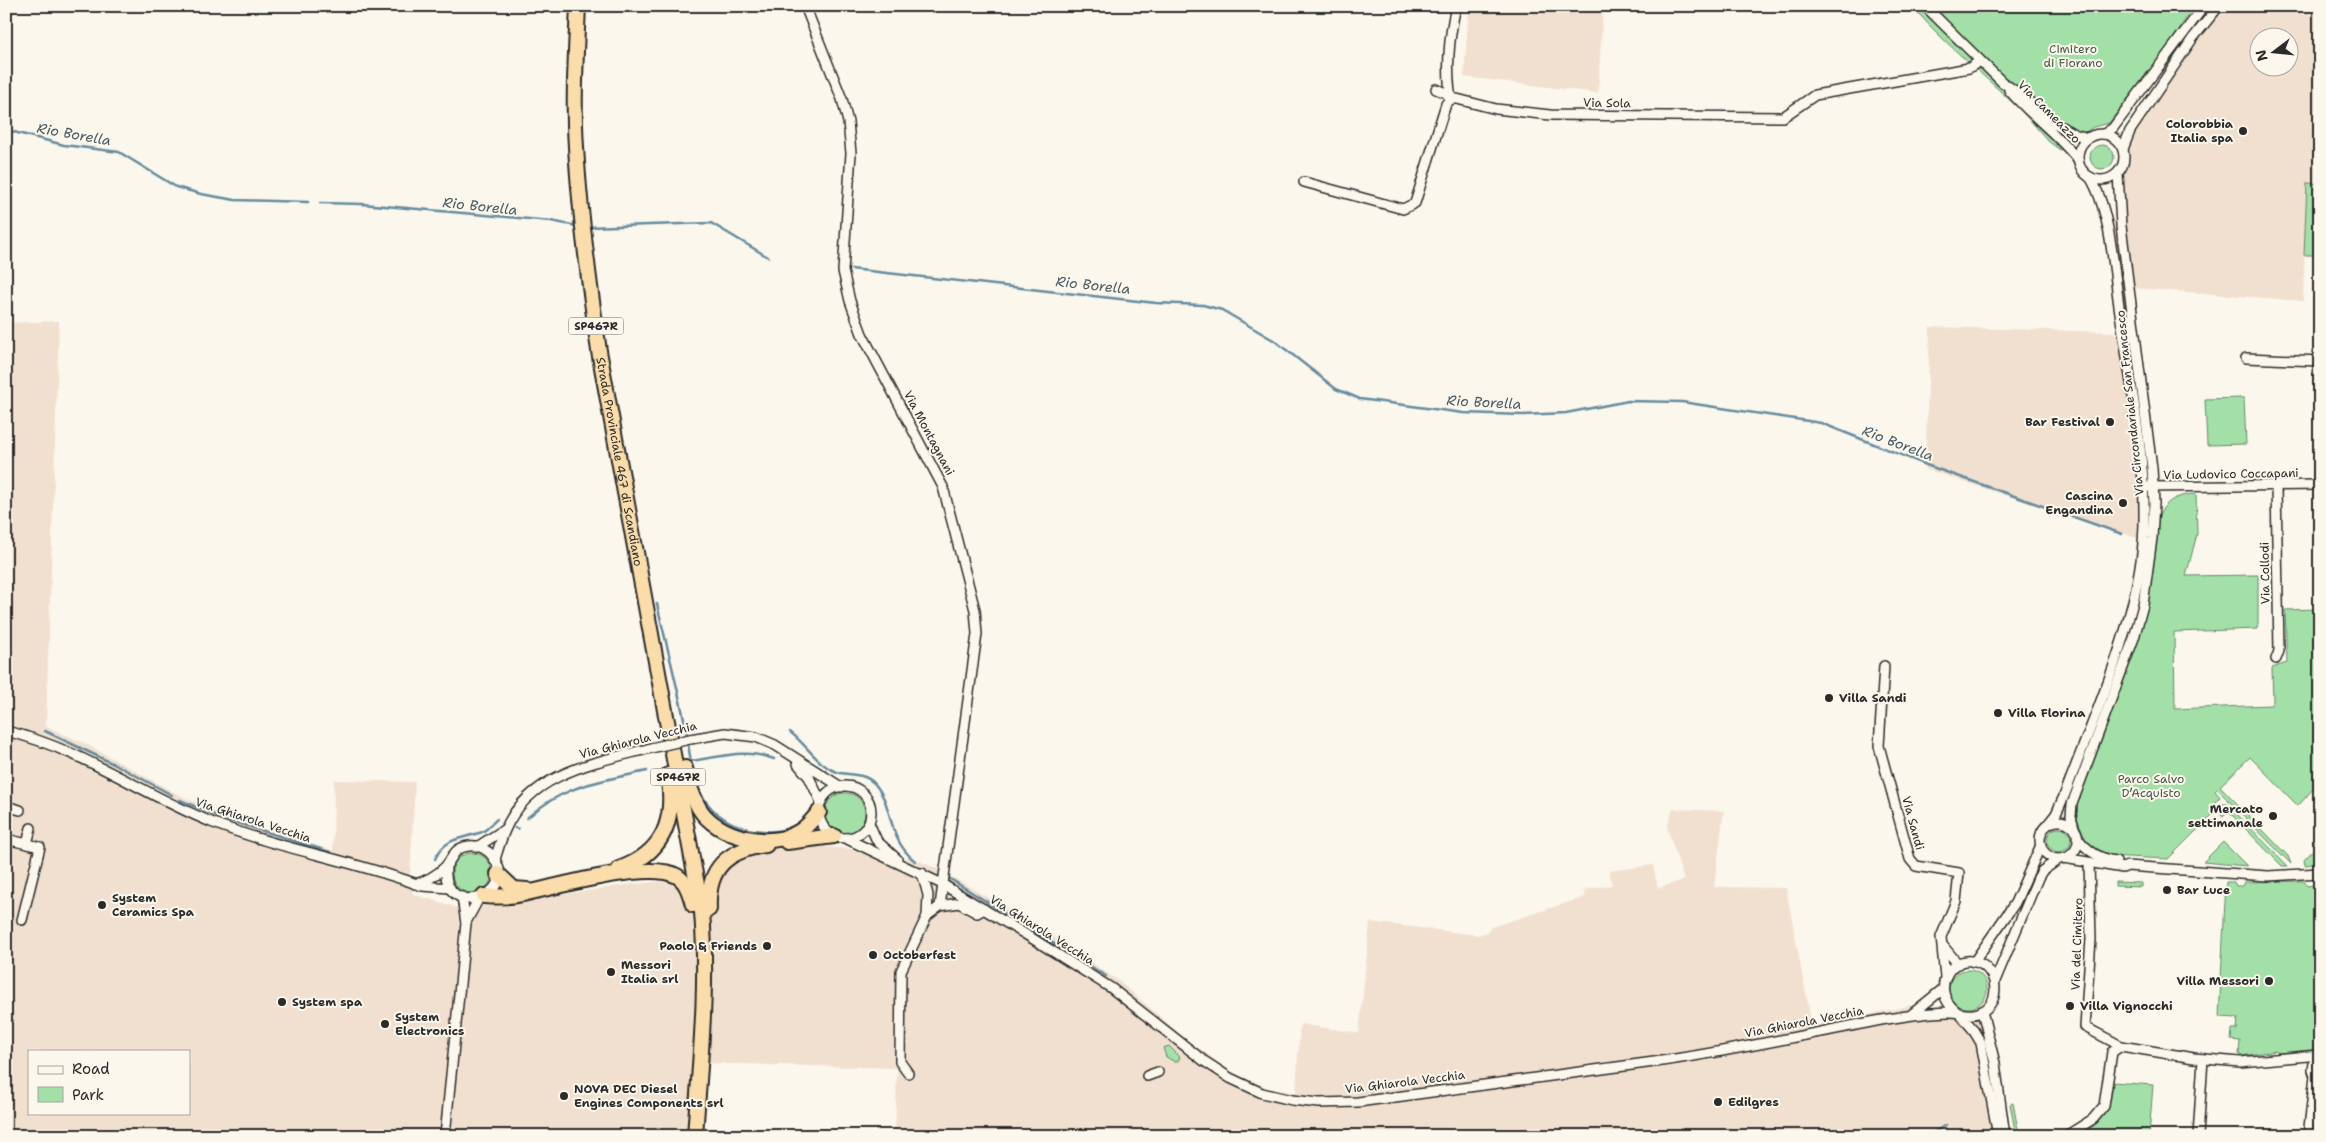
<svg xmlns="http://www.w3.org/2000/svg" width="2326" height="1142" font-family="'Shantell Sans',sans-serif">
<rect width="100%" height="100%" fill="#fbf7ec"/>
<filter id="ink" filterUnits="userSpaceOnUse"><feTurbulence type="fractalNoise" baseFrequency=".02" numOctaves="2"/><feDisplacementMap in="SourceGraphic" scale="10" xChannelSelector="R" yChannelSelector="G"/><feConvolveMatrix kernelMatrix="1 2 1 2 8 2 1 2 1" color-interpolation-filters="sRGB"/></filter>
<g filter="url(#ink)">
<g fill="#f1e0cf" fill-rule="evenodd">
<path d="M 1469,6 L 1603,6 L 1598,93 L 1464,77 Z"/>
<path d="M 2223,6 L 2320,6 L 2320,184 L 2307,183 L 2303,301 L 2134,288 L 2121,182 L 2130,162 L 2128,142 ZM 2258,38 L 2288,38 L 2288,68 L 2258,68 Z"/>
<path d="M 59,321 L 46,726 L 88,745 L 177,794 L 222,815 L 333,851 L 334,780 L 415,782 L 410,876 L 413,894 L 462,909 L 633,884 L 671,881 L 700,890 L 728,868 L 762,851 L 798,845 L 851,849 L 891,864 L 910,857 L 940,870 L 1036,925 L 1120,982 L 1188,1041 L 1235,1074 L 1270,1089 L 1296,1093 L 1300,1024 L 1359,1033 L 1370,922 L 1478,935 L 1488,932 L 1491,927 L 1585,897 L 1584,890 L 1612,885 L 1609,871 L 1653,865 L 1658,888 L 1684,880 L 1667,827 L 1673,809 L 1724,811 L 1714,887 L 1786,888 L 1810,1015 L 1810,1027 L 1918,1004 L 1981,1018 L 1983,1045 L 1999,1113 L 2000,1136 L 895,1136 L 897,1068 L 698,1063 L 693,1136 L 6,1136 L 6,323 ZM 29,1051 L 189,1051 L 189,1113 L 29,1113 Z"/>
<path d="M 1930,327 L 2114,332 L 2115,335 L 2130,348 L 2143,457 L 2148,522 L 2137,538 L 1925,469 Z"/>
</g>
<g fill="#a3e0a7" stroke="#678669">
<path d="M 1912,6 L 2194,6 L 2169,45 L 2109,123 L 2093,127 L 2060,150 L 2048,141 C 2008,91 1953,55 1912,6 Z"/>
<circle cx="2102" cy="157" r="12"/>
<path d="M 2307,183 L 2320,184 L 2320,255 L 2304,255 Z"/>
<path d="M 2244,398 L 2246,444 L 2207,445 L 2205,399 Z"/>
<path d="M 2196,494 L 2197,534 L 2186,576 L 2258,575 L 2258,629 L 2174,632 L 2175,709 L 2271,705 L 2273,701 L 2272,668 L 2287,663 L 2285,610 L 2320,609 L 2320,781 L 2298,806 L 2250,757 L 2220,786 L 2288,856 L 2291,864 L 2217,789 L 2215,791 L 2220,797 L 2215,802 L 2220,807 L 2225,802 L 2288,866 L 2282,866 L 2228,811 L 2223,816 L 2217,810 L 2168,859 L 2107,856 L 2087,843 L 2077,818 L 2077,805 L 2146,612 L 2159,516 C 2166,499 2179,495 2196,494 Z"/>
<circle cx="845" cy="813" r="20"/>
<circle cx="2059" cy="840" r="12"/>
<path d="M 2223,842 L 2247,866 L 2203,862 Z"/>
<path d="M 2320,843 L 2320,863 L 2305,865 L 2304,860 Z"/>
<circle cx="472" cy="873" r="20"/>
<path d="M 2320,879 L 2320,1049 L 2278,1053 L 2276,1051 L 2241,1056 L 2239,1054 L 2240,1041 L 2231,1040 L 2232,1030 L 2237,1030 L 2238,1018 L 2219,1017 L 2226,882 L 2234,882 L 2236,886 L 2243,886 L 2245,882 L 2304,881 L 2307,886 L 2314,885 L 2315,880 Z"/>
<path d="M 2115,882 L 2141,883 L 2141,887 L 2115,886 Z"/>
<circle cx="1968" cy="989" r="19"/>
<path d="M 1169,1046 L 1180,1057 L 1178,1061 L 1175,1062 L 1166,1057 L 1163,1048 Z"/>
<path d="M 2113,1082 L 2153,1085 L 2149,1136 L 2078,1136 C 2104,1121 2110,1111 2113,1082 Z"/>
<path d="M 2013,1103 L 2019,1135 L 2034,1132 L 2034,1135 L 2016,1136 L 2010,1104 Z"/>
</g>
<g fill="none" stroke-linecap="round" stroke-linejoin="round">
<g stroke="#658b9f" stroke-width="2.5">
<path d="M 6,130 L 64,145 L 119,152 L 176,187 L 201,194 L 235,200 L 308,202"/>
<path d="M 320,203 L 362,204 L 551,221 L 577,226"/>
<path d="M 588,227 L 711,223 L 768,257"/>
<path d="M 851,269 L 1156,303 L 1203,305 L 1222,310 L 1275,341 L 1336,389 L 1360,399 L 1463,413 L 1523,415 L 1566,413 L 1628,401 L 1682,402 L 1821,423 L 1929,466 L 2122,534"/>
<path d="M 657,604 C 666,643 676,681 684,719 C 690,746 689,780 707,803 C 720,820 742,830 763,831 C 782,833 798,827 809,812"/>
<path d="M 45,731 L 122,768 L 172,795"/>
<path d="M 790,732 C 806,744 817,765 837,772 C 850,776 863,772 874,783 C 895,806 885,836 915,861"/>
<path d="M 691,761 C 721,757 745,748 774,759"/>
<path d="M 180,800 L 222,818 L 330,852"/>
<path d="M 527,818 C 565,784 599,782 647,771"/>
<path d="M 515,828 L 518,829"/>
<path d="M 435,859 C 445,837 462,839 482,832 C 488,829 492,823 497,819"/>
<path d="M 947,877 L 1106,976"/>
<path d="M 1927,1136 L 1946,1125"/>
</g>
<defs>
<g id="minor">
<path d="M 805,6 L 842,99 L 848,122 L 851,153 L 843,271 L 850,301 L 862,334 L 943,487 L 975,610 L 977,634 L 940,906"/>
<path d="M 1925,6 L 2002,82 L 2024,97 L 2051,121 L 2074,134 L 2088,138"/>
<path d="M 1436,89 L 1446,93 L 1451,99 C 1446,69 1449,37 1456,6"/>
<path d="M 2009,90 C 2030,115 2058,134 2078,160"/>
<circle cx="2101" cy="157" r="23"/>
<path d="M 2104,134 L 2113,128 L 2204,6"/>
<path d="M 2123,149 L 2130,131 L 2193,38 L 2219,6"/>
<path d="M 1304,182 L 1403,209 L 1415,203 L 1446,104 L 1451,99 L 1457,99 L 1496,109 L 1550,115 L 1783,117 L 1815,95 L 1969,68 L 1980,61"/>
<path d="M 2246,358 L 2320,361"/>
<path d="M 2276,486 L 2279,651 L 2276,659"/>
<path d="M 2148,487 L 2320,485"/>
<path d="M 1884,666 L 1879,746 L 1910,859 L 1916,866 L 1959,873 L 1956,901 L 1941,937 L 1945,977"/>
<path d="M 6,731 C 82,749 140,793 211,822 C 279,849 353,860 422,886 L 450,888"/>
<path d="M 690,739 L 725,733 L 756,737 L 775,745 L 841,787"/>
<path d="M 798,764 L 809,777 L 821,802"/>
<circle cx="845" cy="812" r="26"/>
<path d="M 6,806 L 20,810"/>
<circle cx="2059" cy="840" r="19"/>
<path d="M 869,823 L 877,841 L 897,859"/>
<path d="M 2048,824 L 2056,814 L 2065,794 C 2093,718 2129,642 2141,561 C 2152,486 2131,388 2120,313 C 2114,274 2111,210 2090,177"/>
<path d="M 2074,828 L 2071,816 L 2072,804 L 2134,638 L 2143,605 L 2152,538 L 2154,503 L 2152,468 L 2121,226 L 2118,173"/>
<path d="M 2077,837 C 2087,851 2099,859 2116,861"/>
<path d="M 845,838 L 942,884 L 1030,937 L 1111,988 L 1204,1061 L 1230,1078 L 1262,1093 L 1292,1100 L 1319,1103 L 1358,1102 C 1461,1088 1565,1075 1669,1060 C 1736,1050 1804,1035 1871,1022 C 1897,1017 1922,1013 1948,1012 C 1958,1011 1967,1017 1978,1013 C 2000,1006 2000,975 1981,964 C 1952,949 1928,990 1956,1011"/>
<path d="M 6,839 L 40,847 L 22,920"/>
<path d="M 27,844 L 31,828"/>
<path d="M 477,847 L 505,829"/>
<path d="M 2064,858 L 2123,868 L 2127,866 L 2268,876 L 2320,873"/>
<path d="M 495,859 C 498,850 501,839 505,830 C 530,772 597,762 651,748"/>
<path d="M 2089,863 L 2091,939 L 2085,1027 L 2121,1046 L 2194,1058 L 2240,1062 L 2320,1055"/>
<path d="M 415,884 C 425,882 437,875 445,867 C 454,858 452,848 469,846 C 479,845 487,849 493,857 C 522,896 441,923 446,866"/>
<path d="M 927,916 L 940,906 L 959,903 L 977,913 L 984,909"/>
<path d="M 466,922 L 479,898"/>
<path d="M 1943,946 L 1958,964"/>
<path d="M 1974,962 L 2015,903 L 2041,845"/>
<path d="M 1995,981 L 2038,878 L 2042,871 L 2059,859"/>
<path d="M 1982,1011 L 1995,1063 L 2005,1136"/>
<path d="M 1959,1013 L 1972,1028 L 1981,1043 L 1998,1136"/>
<path d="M 1912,1014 L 1943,989"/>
<path d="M 908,1073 L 900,1062 L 901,971 L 927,916 L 928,895 L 922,873"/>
<path d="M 1147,1076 L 1158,1072"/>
<path d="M 445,1136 L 466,923 L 462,897"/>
<path d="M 2066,1136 L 2093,1119 L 2104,1106 L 2112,1052 L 2121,1046"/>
<path d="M 2198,1136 L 2203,1059"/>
<path d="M 2308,1136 L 2315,1076 L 2313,1070 L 2315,1056"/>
</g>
<g id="highway">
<path id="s1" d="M 578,6 C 576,53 573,100 576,147 C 580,216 589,283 599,351 L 702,912 C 708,987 700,1061 695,1136"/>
<path d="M 685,768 C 688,782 692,796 699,808 C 717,838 771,850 800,831 C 807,827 813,819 819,812"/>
<path d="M 787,842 L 834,836"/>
<path d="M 619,869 C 664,853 676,820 668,775"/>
<path d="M 498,874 L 514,889 L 527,890"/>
<path d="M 484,896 C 497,897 510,897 523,894 C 555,887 649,860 677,876 C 687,882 690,894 693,905"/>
<path d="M 709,909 C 707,869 726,850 766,845"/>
</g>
</defs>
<use href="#minor" stroke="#2b2b2b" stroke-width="12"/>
<use href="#highway" stroke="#2b2b2b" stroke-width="18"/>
<use href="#minor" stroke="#fbf7ec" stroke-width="9"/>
<use href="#highway" stroke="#faddab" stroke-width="14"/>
<defs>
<path id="minor-bridge" d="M 651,748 L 690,739"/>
</defs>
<use href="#minor-bridge" stroke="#2b2b2b" stroke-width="12" stroke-linecap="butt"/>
<use href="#minor-bridge" stroke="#fbf7ec" stroke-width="9"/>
</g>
</g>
<g fill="#2b2b2b" stroke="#fbf7ec" stroke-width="2">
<circle cx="2243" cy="131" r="5"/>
<circle cx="2110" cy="422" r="5"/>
<circle cx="2123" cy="503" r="5"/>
<circle cx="1829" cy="698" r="5"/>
<circle cx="1998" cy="713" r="5"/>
<circle cx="2273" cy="816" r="5"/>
<circle cx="2167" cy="890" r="5"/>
<circle cx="102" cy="905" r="5"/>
<circle cx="767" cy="946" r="5"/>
<circle cx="873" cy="955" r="5"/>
<circle cx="611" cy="972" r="5"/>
<circle cx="2269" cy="981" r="5"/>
<circle cx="282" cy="1002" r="5"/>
<circle cx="2070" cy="1006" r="5"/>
<circle cx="385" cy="1024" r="5"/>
<circle cx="564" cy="1096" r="5"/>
<circle cx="1718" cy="1102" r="5"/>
</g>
<g text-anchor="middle" stroke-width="4" stroke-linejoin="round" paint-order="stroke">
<g fill="#fbf7ec" stroke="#696865" stroke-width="1">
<rect x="568.5" y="317.5" width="55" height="17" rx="4"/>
<rect x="650.5" y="768.5" width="55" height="17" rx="4"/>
</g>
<g font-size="11" font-weight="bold" fill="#2b2b2b">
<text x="596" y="330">SP467R</text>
<text x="678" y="781">SP467R</text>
</g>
<g font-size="12" fill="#49584a" stroke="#fbf7ec">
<text x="2073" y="53">Cimitero<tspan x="2073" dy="14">di Fiorano</tspan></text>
<text x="2151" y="783">Parco Salvo<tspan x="2151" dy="14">D’Acquisto</tspan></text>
</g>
<g font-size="12" fill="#2b2b2b" stroke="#fbf7ec">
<text transform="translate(1607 103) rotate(1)" y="4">Via Sola</text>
<text transform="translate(2049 112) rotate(45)" y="4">Via Cameazzo</text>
<text transform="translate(2130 403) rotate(-96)" y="4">Via Circondariale San Francesco</text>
<text transform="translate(929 433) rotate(62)" y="4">Via Montagnani</text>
<text dy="4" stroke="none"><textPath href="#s1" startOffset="459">Strada Provinciale 467 di Scandiano</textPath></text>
<text transform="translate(2231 474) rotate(-1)" y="4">Via Ludovico Coccapani</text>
<text transform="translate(2265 573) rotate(-91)" y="4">Via Collodi</text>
<text transform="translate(638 740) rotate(-14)" y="4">Via Ghiarola Vecchia</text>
<text transform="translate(253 820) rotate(18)" y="4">Via Ghiarola Vecchia</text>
<text transform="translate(1913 823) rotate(75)" y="4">Via Sandi</text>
<text transform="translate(1042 930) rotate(32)" y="4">Via Ghiarola Vecchia</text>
<text transform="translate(2077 944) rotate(-88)" y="4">Via del Cimitero</text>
<text transform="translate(1804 1022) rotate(-11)" y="4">Via Ghiarola Vecchia</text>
<text transform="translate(1405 1082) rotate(-7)" y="4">Via Ghiarola Vecchia</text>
</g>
<g font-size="12" font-weight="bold" fill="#2b2b2b" stroke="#fbf7ec" text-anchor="start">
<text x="2233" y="128" text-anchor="end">Colorobbia<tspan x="2233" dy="14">Italia spa</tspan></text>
<text x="2100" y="426" text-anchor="end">Bar Festival</text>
<text x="2113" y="500" text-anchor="end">Cascina<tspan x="2113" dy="14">Engandina</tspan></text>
<text x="1839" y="702">Villa Sandi</text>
<text x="2008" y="717">Villa Florina</text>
<text x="2263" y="813" text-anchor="end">Mercato<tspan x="2263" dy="14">settimanale</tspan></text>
<text x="2177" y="894">Bar Luce</text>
<text x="112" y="902">System<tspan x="112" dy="14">Ceramics Spa</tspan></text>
<text x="757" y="950" text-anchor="end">Paolo &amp; Friends</text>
<text x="883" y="959">Octoberfest</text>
<text x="621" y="969">Messori<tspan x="621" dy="14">Italia srl</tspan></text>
<text x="2259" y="985" text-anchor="end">Villa Messori</text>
<text x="292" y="1006">System spa</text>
<text x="2080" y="1010">Villa Vignocchi</text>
<text x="395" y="1021">System<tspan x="395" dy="14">Electronics</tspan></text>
<text x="574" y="1093">NOVA DEC Diesel<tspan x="574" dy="14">Engines Components srl</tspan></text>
<text x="1728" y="1106">Edilgres</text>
</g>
<g font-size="14" font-style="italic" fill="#485b65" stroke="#fbf7ec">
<text transform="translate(74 134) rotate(10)" y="5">Rio Borella</text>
<text transform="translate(480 206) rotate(6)" y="5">Rio Borella</text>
<text transform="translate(1093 285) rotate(6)" y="5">Rio Borella</text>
<text transform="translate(1484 402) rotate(3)" y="5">Rio Borella</text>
<text transform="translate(1898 443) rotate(21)" y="5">Rio Borella</text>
</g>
</g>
<rect width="2326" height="1142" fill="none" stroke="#fbf7ec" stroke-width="25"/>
<rect x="12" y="12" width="2301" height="1117" fill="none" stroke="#2b2b2b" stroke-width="2" filter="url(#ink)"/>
<rect x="28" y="1050" width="162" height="65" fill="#fbf7ec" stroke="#a8a59f"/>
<rect x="38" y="1066" width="25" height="8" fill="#fbf7ec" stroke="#a8a59f"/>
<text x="72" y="1074" font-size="15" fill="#2b2b2b">Road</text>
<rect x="38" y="1087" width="25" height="15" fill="#a3e0a7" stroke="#a8a59f"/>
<text x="72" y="1100" font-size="15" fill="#2b2b2b">Park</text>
<g transform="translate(2274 52) rotate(254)"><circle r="24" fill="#fbf7ec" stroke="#a8a59f"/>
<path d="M0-4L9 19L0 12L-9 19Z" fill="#2b2b2b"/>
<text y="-8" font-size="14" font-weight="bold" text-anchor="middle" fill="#2b2b2b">N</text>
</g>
</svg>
